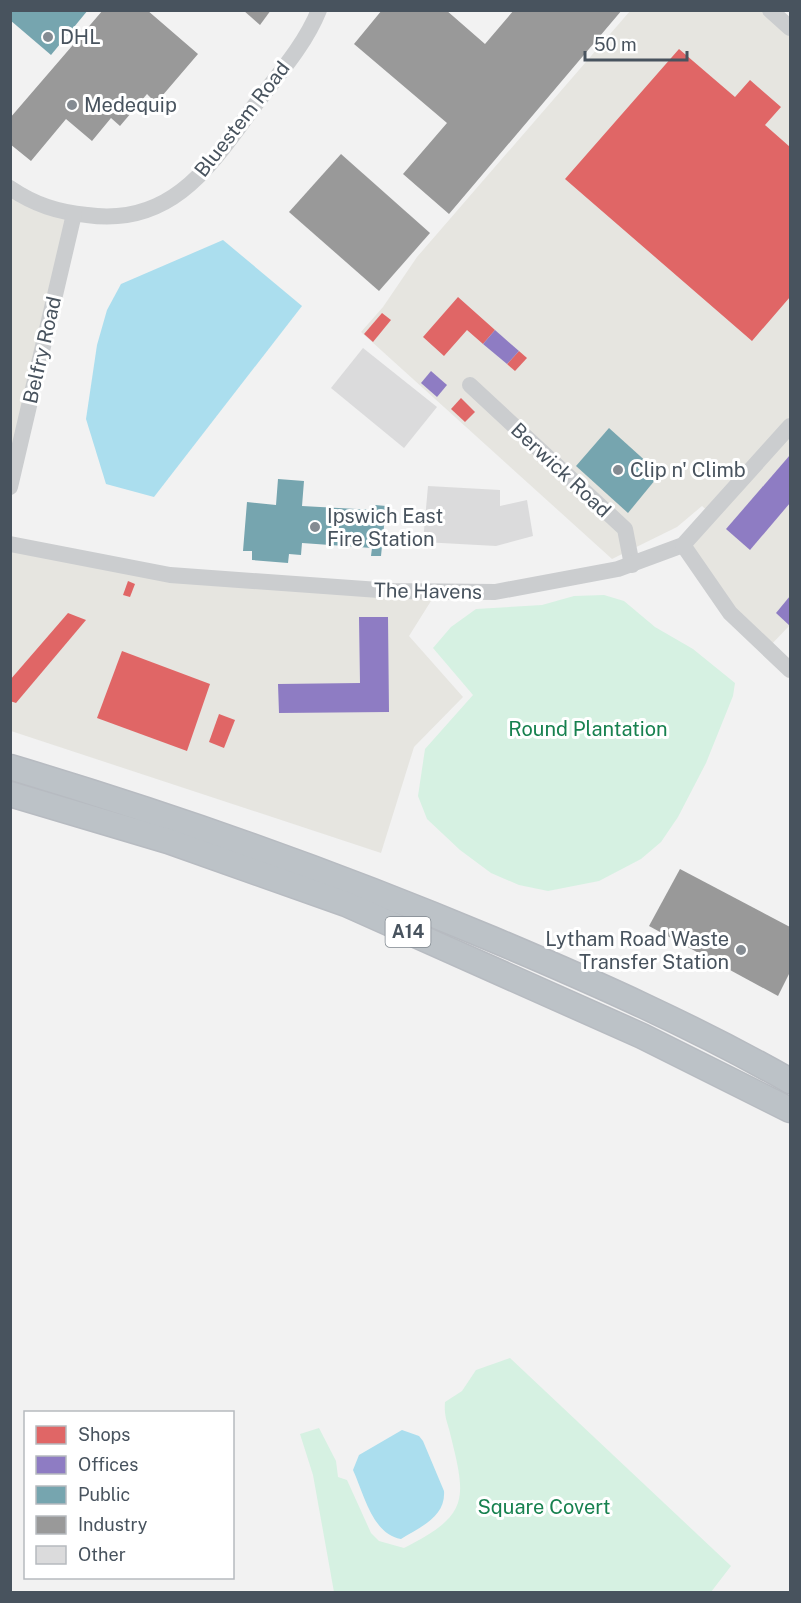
<svg xmlns="http://www.w3.org/2000/svg" width="801" height="1603" font-family="'Public Sans',sans-serif">
<rect width="100%" height="100%" fill="#f2f2f2"/>
<g fill="#e6e5e0">
<path d="M 630,11 L 765,11 L 790,34 L 790,625 L 768,648 L 683,545 L 711,514 L 702,506 L 677,527 L 612,559 L 361,332 L 383,307 L 417,257 Z"/>
<path d="M 11,188 L 74,214 L 11,487 Z"/>
<path d="M 11,544 L 170,575 L 436,593 L 409,636 L 463,697 L 414,747 L 381,853 L 11,731 Z"/>
</g>
<g fill="#d6f1e2">
<path d="M 604,595 L 624,601 L 655,627 L 693,649 L 735,683 L 733,696 L 706,763 L 678,817 L 661,842 L 641,859 L 599,881 L 548,891 L 519,885 L 491,873 L 460,850 L 427,819 L 418,796 L 425,749 L 473,695 L 433,648 L 451,627 L 476,609 L 542,605 L 574,596 Z"/>
<path d="M 510,1358 L 731,1566 L 711,1592 L 334,1592 L 313,1475 L 300,1434 L 319,1428 L 336,1461 L 338,1477 L 347,1480 L 371,1533 L 379,1541 L 404,1548 C 472,1514 466,1498 449,1429 C 446,1419 444,1413 445,1402 L 462,1391 L 476,1370 Z"/>
</g>
<g fill="#abdeee">
<path d="M 223,240 L 302,306 L 154,497 L 106,484 L 86,419 L 97,345 L 107,310 L 121,284 Z"/>
<path d="M 402,1430 L 419,1436 L 423,1441 L 444,1491 C 446,1517 420,1527 401,1539 C 372,1534 364,1494 353,1470 L 359,1455 Z"/>
</g>
<g fill="#e06666">
<path d="M 679,49 L 735,97 L 750,80 L 781,107 L 765,125 L 790,147 L 790,297 L 752,341 L 565,179 Z"/>
<path d="M 458,297 L 495,330 L 483,344 L 467,330 L 444,356 L 423,337 Z"/>
<path d="M 382,313 L 391,320 L 373,342 L 364,334 Z"/>
<path d="M 519,351 L 527,358 L 515,371 L 507,364 Z"/>
<path d="M 461,398 L 475,412 L 465,422 L 451,409 Z"/>
<path d="M 128,581 L 135,584 L 130,597 L 123,595 Z"/>
<path d="M 68,613 L 86,620 L 16,703 L 10,701 L 10,680 Z"/>
<path d="M 122,651 L 210,684 L 187,751 L 97,718 Z"/>
<path d="M 219,714 L 235,720 L 224,748 L 209,742 Z"/>
</g>
<g fill="#8e7cc3">
<path d="M 495,330 L 519,351 L 507,364 L 483,344 Z"/>
<path d="M 431,371 L 447,385 L 437,397 L 421,383 Z"/>
<path d="M 790,455 L 790,503 L 750,550 L 726,529 Z"/>
<path d="M 790,596 L 790,626 L 776,613 Z"/>
<path d="M 359,617 L 388,617 L 389,712 L 279,713 L 278,684 L 360,683 Z"/>
</g>
<g fill="#76a5af">
<path d="M 10,10 L 88,10 L 51,55 L 10,20 Z"/>
<path d="M 609,428 L 660,474 L 628,513 L 576,466 Z"/>
<path d="M 278,479 L 304,481 L 302,506 L 375,510 L 375,505 L 386,506 L 381,556 L 371,556 L 372,548 L 302,543 L 301,555 L 289,554 L 288,563 L 252,560 L 252,551 L 243,551 L 247,502 L 276,505 Z"/>
</g>
<g fill="#999">
<path d="M 103,10 L 147,10 L 198,54 L 156,103 L 147,94 L 120,126 L 111,118 L 92,141 L 66,119 L 31,161 L 10,144 L 10,118 Z"/>
<path d="M 243,10 L 271,10 L 260,25 Z"/>
<path d="M 382,10 L 446,10 L 485,44 L 514,10 L 622,10 L 449,214 L 403,174 L 447,123 L 354,44 Z"/>
<path d="M 341,154 L 430,233 L 379,291 L 289,212 Z"/>
<path d="M 680,869 L 790,927 L 790,972 L 778,996 L 649,926 Z"/>
</g>
<g fill="#dbdbdc">
<path d="M 363,348 L 437,407 L 404,448 L 331,388 Z"/>
<path d="M 428,486 L 500,490 L 500,506 L 527,500 L 533,536 L 496,546 L 423,542 Z"/>
</g>
<g fill="none" stroke-linecap="round" stroke-linejoin="round">
<defs>
<g id="highway">
<path d="M 10,767 C 174,816 335,873 492,939 C 594,982 695,1027 790,1081"/>
<path d="M 10,794 L 168,841 L 346,904 L 642,1036 L 790,1110"/>
</g>
</defs>
<use href="#highway" stroke="#b7bbc1" stroke-width="27"/>
<g stroke="#cbcdcf" stroke-width="16">
<path d="M 770,10 L 790,28"/>
<path d="M 10,188 C 35,205 58,212 87,215 C 172,227 211,165 255,105 C 278,75 305,45 319,10"/>
<path d="M 470,385 L 625,529 L 632,565"/>
<path d="M 10,487 L 74,214"/>
<path d="M 10,544 L 170,575 L 393,591 L 495,592 L 618,569 L 683,545 L 790,426"/>
<path d="M 683,545 L 730,613 L 790,670"/>
</g>
<use href="#highway" stroke="#bcc2c7" stroke-width="24"/>
</g>
<g fill="#848b92" stroke="#fff" stroke-width="2">
<circle cx="48" cy="37" r="6"/>
<circle cx="72" cy="105" r="6"/>
<circle cx="618" cy="470" r="6"/>
<circle cx="315" cy="527" r="6"/>
<circle cx="741" cy="950" r="6"/>
</g>
<g text-anchor="middle" stroke-width="6" stroke-linejoin="round" paint-order="stroke">
<rect fill="#fff" stroke="#7f878e" stroke-width="1.5" x="385.5" y="917" width="45" height="30" rx="4.5"/>
<g font-size="18" font-weight="bold" fill="#48535e">
<text x="408" y="938">A14</text>
</g>
<g font-size="20" fill="#48535e" stroke="#fff" text-anchor="start">
<text x="60" y="44">DHL</text>
<text x="84" y="112">Medequip</text>
<text x="630" y="477">Clip n' Climb</text>
<text x="327" y="523">Ipswich East<tspan x="327" dy="23">Fire Station</tspan></text>
<text x="729" y="946" text-anchor="end">Lytham Road Waste<tspan x="729" dy="23">Transfer Station</tspan></text>
</g>
<g font-size="20" fill="#48535e" stroke="#fff">
<text transform="translate(242 119) rotate(-52)" y="7">Bluestem Road</text>
<text transform="translate(42 350) rotate(-77)" y="7">Belfry Road</text>
<text transform="translate(561 470) rotate(43)" y="7">Berwick Road</text>
<text transform="translate(428 591) rotate(1)" y="7">The Havens</text>
</g>
<g font-size="20" fill="#17814f" stroke="#fff">
<text x="588" y="736">Round Plantation</text>
<text x="544" y="1514">Square Covert</text>
</g>
</g>
<rect width="801" height="1603" fill="none" stroke="#48535e" stroke-width="24"/>
<rect x="24" y="1411" width="210" height="168" fill="#ffffff" stroke="#b6babf" stroke-width="1.5"/>
<rect x="36" y="1426" width="30" height="18" fill="#e06666" stroke="#b6babf" stroke-width="1.5"/>
<text x="78" y="1441" font-size="18" fill="#48535e">Shops</text>
<rect x="36" y="1456" width="30" height="18" fill="#8e7cc3" stroke="#b6babf" stroke-width="1.5"/>
<text x="78" y="1471" font-size="18" fill="#48535e">Offices</text>
<rect x="36" y="1486" width="30" height="18" fill="#76a5af" stroke="#b6babf" stroke-width="1.5"/>
<text x="78" y="1501" font-size="18" fill="#48535e">Public</text>
<rect x="36" y="1516" width="30" height="18" fill="#999999" stroke="#b6babf" stroke-width="1.5"/>
<text x="78" y="1531" font-size="18" fill="#48535e">Industry</text>
<rect x="36" y="1546" width="30" height="18" fill="#dbdbdc" stroke="#b6babf" stroke-width="1.5"/>
<text x="78" y="1561" font-size="18" fill="#48535e">Other</text>
<path d="M585 51v9h102v-9" fill="none" stroke="#48535e" stroke-width="3"/>
<text x="594" y="51" font-size="18" fill="#48535e" stroke="#ffffff" stroke-width="4.5" paint-order="stroke">50 m</text>
</svg>
